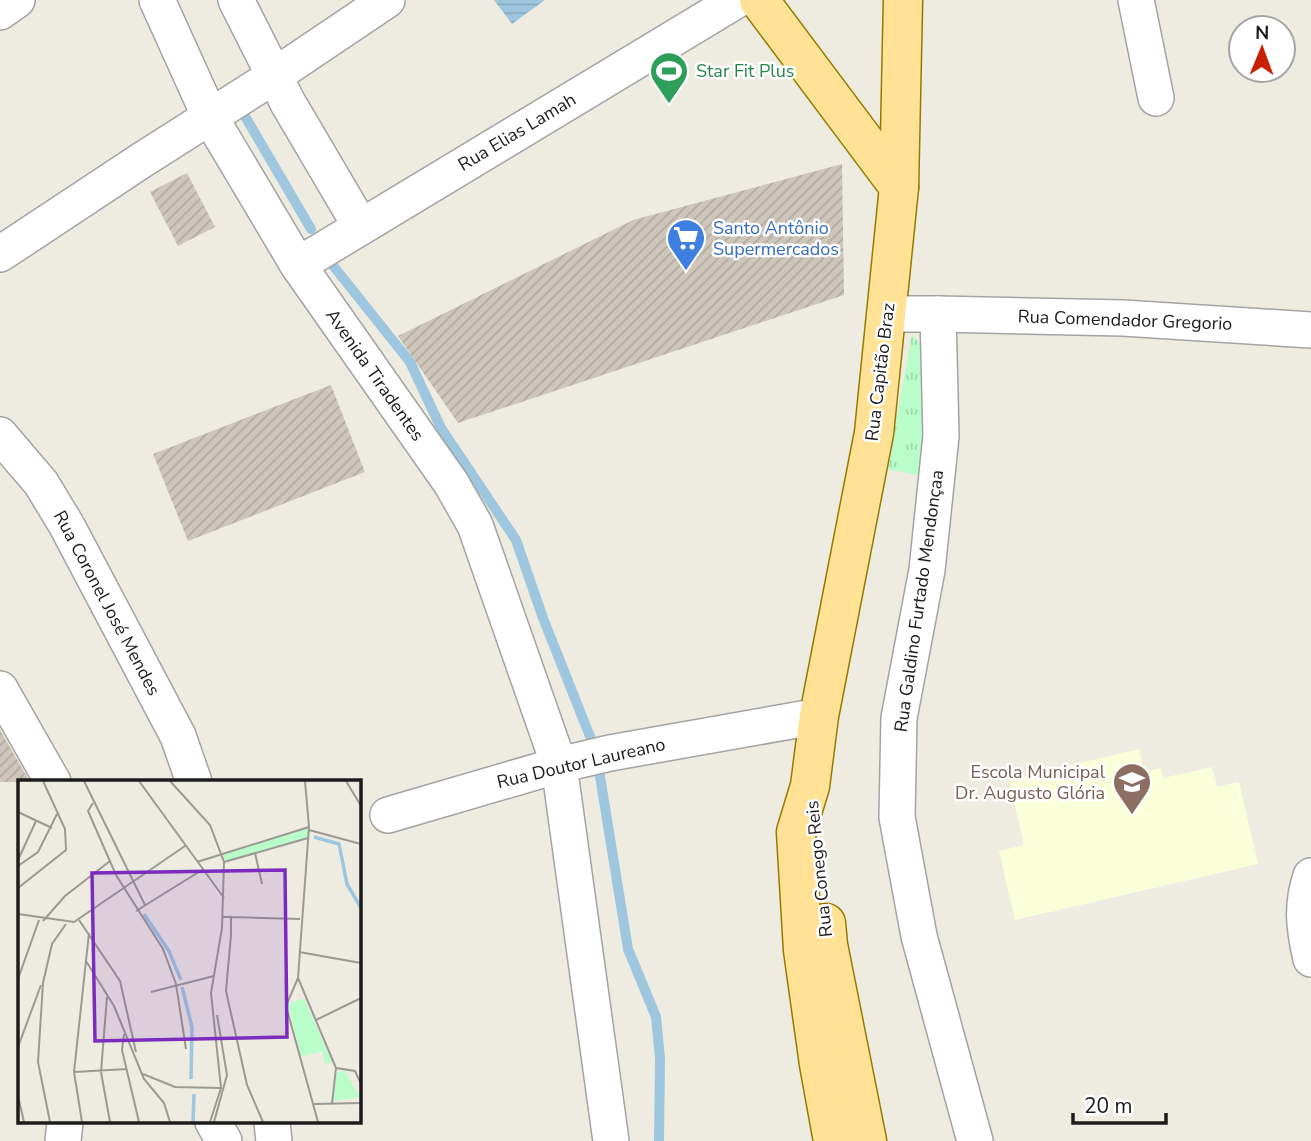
<svg xmlns="http://www.w3.org/2000/svg" width="1311" height="1141" font-family="'Nunito Sans',sans-serif">
<defs>
<pattern id="park-tufts" width="24" height="20" patternUnits="userSpaceOnUse" patternTransform="scale(1.75)"><rect width="24" height="20" fill="#b9fdca"/><path d="M3 7l-1-3M5 7V3M7 7l1-3M15 17l-1-3M17 17v-4M19 17l1-3" fill="none" stroke="#9ed8ad"/></pattern>
<pattern id="water-rules" width="6" height="5" patternUnits="userSpaceOnUse" patternTransform="scale(1.75)"><rect width="6" height="5" fill="#9ec6df"/><path d="M0 2.5h6" fill="none" stroke="#88aabf"/></pattern>
<pattern id="building-hatch" width="6" height="6" patternUnits="userSpaceOnUse" patternTransform="scale(1.75)"><rect width="6" height="6" fill="#cec6ba"/><path d="M-1 1l2-2M0 6l6-6M5 7l2-2" fill="none" stroke="#b0aa9f"/></pattern>
</defs>
<rect width="100%" height="100%" fill="#eeece1"/>
<path fill="#f9ffd9" d="M 1139,749 L 1144,772 L 1161,768 L 1163,778 L 1212,767 L 1217,787 L 1239,782 L 1258,864 L 1015,920 L 999,851 L 1024,845 L 1009,780 Z"/>
<path fill="url(#park-tufts)" d="M 912,335 L 924,348 L 927,477 L 887,469 Z"/>
<path fill="url(#water-rules)" d="M 494,0 L 545,0 L 512,24 Z"/>
<g fill="none" stroke-linecap="round" stroke-linejoin="round">
<g stroke="#9ec6df" stroke-width="10">
<path d="M 239,106 L 311,229"/>
<path d="M 331,263 L 410,362 L 441,428 L 516,540 L 543,618 L 591,739"/>
<path d="M 598,764 L 628,949 L 656,1017 L 660,1058 L 659,1141"/>
</g>
</g>
<g fill="url(#building-hatch)">
<path d="M 842,164 L 844,295 L 458,423 L 398,336 L 633,220 Z"/>
<path d="M 187,173 L 215,227 L 178,246 L 150,192 Z"/>
<path d="M 331,385 L 365,472 L 188,541 L 153,454 Z"/>
<path d="M 0,730 L 30,782 L 0,782 Z"/>
</g>
<g fill="none" stroke-linecap="round" stroke-linejoin="round">
<defs>
<g id="minor">
<path d="M 157,0 L 210,117 L 298,265 L 451,483 L 475,525 L 559,765 L 611,1141"/>
<path d="M 236,0 L 288,103 L 361,227"/>
<path d="M 1136,0 L 1156,98"/>
<path d="M 0,12 L 17,0"/>
<path d="M 0,254 L 142,160 L 274,76 L 387,0"/>
<path d="M 298,265 L 737,0"/>
<path d="M 887,314 L 938,314 L 941,436 L 927,570 L 899,718 L 897,817 L 919,936 L 975,1141"/>
<path d="M 938,314 L 1123,318 L 1311,330"/>
<path d="M 0,435 L 41,483 L 67,526 L 178,736 L 194,782"/>
<path d="M 0,689 L 53,782"/>
<path d="M 388,815 L 559,765 L 610,753 L 819,716"/>
<path d="M 1311,876 C 1301,906 1304,928 1311,959"/>
<path d="M 213,1122 L 224,1141"/>
<path d="M 272,1122 L 274,1141"/>
<path d="M 63,1141 L 65,1122"/>
</g>
<g id="major">
<path d="M 759,0 L 899,187"/>
<path d="M 826,923 L 828,945 L 867,1141"/>
<path d="M 833,1141 L 819,1064 L 803,950 L 796,832 L 810,786 L 819,716 L 874,433 L 899,187 L 903,0"/>
</g>
</defs>
<use href="#minor" stroke="#a3a3a3" stroke-width="38"/>
<use href="#major" stroke="#947b00" stroke-width="41"/>
<use href="#minor" stroke="#fff" stroke-width="35"/>
<use href="#major" stroke="#ffe295" stroke-width="38"/>
</g>
<defs>
<symbol id="stadium-pin" viewBox="-11 -11 22 30"><path d="M0 17L-7.5 6A9.5 9.5 0 1 1 7.5 6Z" fill="#2e9e5b" stroke="#fff"/><path d="M0-5a6.5 5 0 1 0 0 10a6.5 5 0 1 0 0-10ZM-3.5-1.8h7v3.6h-7Z" fill="#fff"/></symbol>
<symbol id="supermarket-pin" viewBox="-11 -11 22 30"><path d="M0 17L-7.5 6A9.5 9.5 0 1 1 7.5 6Z" fill="#3f7fe0" stroke="#fff"/><path d="M-6-5.5h2.5l.6 2H6L4.5 2H-2.5L-4.4-4H-6ZM-1.5 3.2a1.3 1.3 0 1 0 .1 0ZM3 3.2a1.3 1.3 0 1 0 .1 0Z" fill="#fff"/></symbol>
<symbol id="school-pin" viewBox="-11 -11 22 30"><path d="M0 17L-7.5 6A9.5 9.5 0 1 1 7.5 6Z" fill="#8d6e63" stroke="#fff"/><path d="M0-5L7-2L0 1L-7-2ZM-4 1L0 2.5L4 1V4Q0 6-4 4Z" fill="#fff"/></symbol>
</defs>
<g fill-rule="evenodd">
<use href="#stadium-pin" x="647" y="49" width="44" height="60"/>
<use href="#supermarket-pin" x="664" y="216" width="44" height="60"/>
<use href="#school-pin" x="1110" y="760" width="44" height="60"/>
</g>
<g text-anchor="middle" stroke-width="5" stroke-linejoin="round" paint-order="stroke">
<g font-size="18" fill="#27864d" stroke="#fff" text-anchor="start">
<text x="696" y="77">Star Fit Plus</text>
</g>
<g font-size="18" fill="#1c1c1c" stroke="#fff">
<text transform="translate(517 132) rotate(-31)" y="6">Rua Elias Lamah</text>
<text transform="translate(1125 320) rotate(2)" y="6">Rua Comendador Gregorio</text>
<text transform="translate(880 372) rotate(-83)" y="6">Rua Capitão Braz</text>
<text transform="translate(375 375) rotate(55)" y="6">Avenida Tiradentes</text>
<text transform="translate(919 601) rotate(-82)" y="6">Rua Galdino Furtado Mendonçaa</text>
<text transform="translate(107 603) rotate(62)" y="6">Rua Coronel José Mendes</text>
<text transform="translate(581 763) rotate(-13)" y="6">Rua Doutor Laureano</text>
<text transform="translate(819 869) rotate(-96)" y="6">Rua Conego Reis</text>
</g>
<g font-size="18" fill="#366cbe" stroke="#fff" text-anchor="start">
<text x="713" y="234">Santo Antônio<tspan x="713" dy="21">Supermercados</tspan></text>
</g>
<g font-size="18" fill="#785e54" stroke="#fff" text-anchor="end">
<text x="1105" y="778">Escola Municipal<tspan x="1105" dy="21">Dr. Augusto Glória</tspan></text>
</g>
</g>
<g transform="translate(18 780)">
<rect width="343" height="343" fill="#eeece1"/>
<path d="M 291,47 L 290,57 L 206,82 L 203,74 ZM 286,218 L 314,282 L 307,284 L 304,271 L 283,277 L 270,224 ZM 327,291 L 342,317 L 315,321 L 319,292 Z" fill="#b9fdca"/>
<path fill="none" stroke="#9ec6df" stroke-width="3.5" d="M 296,57 L 321,64 L 329,104 L 343,128M 126,134 L 151,171 L 163,200M 164,207 L 174,247 L 173,299M 175,342 L 176,314"/>
<path fill="none" stroke="#9a9992" stroke-width="2" d="M 66,1 L 127,125M 121,1 L 206,118M 152,1 L 192,45 L 206,82 L 204,148 L 193,213 L 203,308 L 192,342M 287,1 L 291,47 L 280,198 L 268,226 L 300,342M 328,1 L 343,26M 75,23 L 70,31 L 98,95 L 145,169 L 158,204 L 168,269M 0,32 L 34,48M 291,50 L 343,64M 237,73 L 244,104M 0,80 L 18,41M 179,82 L 291,47M 206,82 L 290,58M 0,86 L 20,72 L 39,34M 0,108 L 48,70 L 47,49 L 25,1M 118,131 L 184,90M 0,134 L 56,142 L 167,66M 205,137 L 213,137 L 213,155 L 208,211 L 229,305 L 245,342M 213,137 L 282,139M 61,140 L 102,201 L 118,272M 25,141 L 47,116 L 92,81M 281,172 L 343,183M 68,181 L 96,226 L 126,299 L 146,323 L 152,342M 280,198 L 318,288M 0,199 L 21,140M 133,212 L 196,196M 89,217 L 83,292 L 92,342M 298,240 L 343,218M 106,254 L 104,270 L 121,342M 0,267 L 23,205M 56,292 L 109,289M 125,294 L 157,307 L 203,308M 0,316 L 6,342M 296,324 L 343,323M 314,324 L 318,288 L 337,291 L 343,304M 32,342 L 20,282 L 25,203 L 34,164 L 48,144M 64,342 L 56,292 L 71,153M 196,342 L 209,295 L 199,235"/>
<path fill="#7b2cbf" fill-opacity="0.15" stroke="#7b2cbf" stroke-width="3.5" d="M 267,90 L 269,257 L 77,261 L 74,93 Z"/>
<rect width="343" height="343" fill="none" stroke="#1c1c1c" stroke-width="3.5"/>
</g>
<g transform="translate(1262 49) rotate(1)"><circle r="33" fill="#ffffff" stroke="#a4a4a4" stroke-width="2"/>
<path d="M0-5L12 26L0 18L-12 26Z" fill="#c82000"/>
<text y="-10" font-size="19" font-weight="bold" text-anchor="middle" fill="#1c1c1c">N</text>
</g>
<path d="M1073 1113v10h93v-10" fill="none" stroke="#1c1c1c" stroke-width="3.5"/>
<text x="1084" y="1113" font-size="21" fill="#1c1c1c" stroke="#ffffff" stroke-width="5" paint-order="stroke">20 m</text>
</svg>
